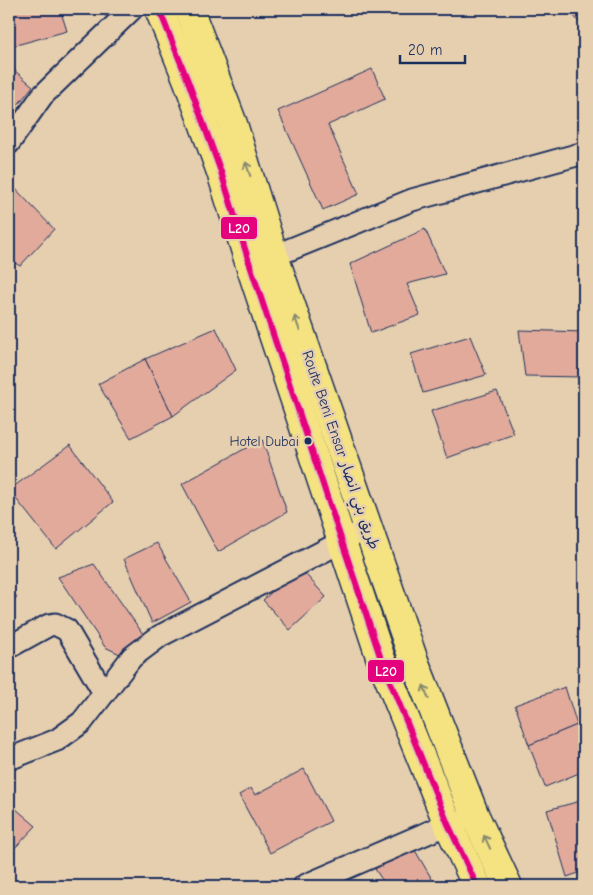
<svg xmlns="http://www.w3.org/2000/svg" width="593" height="895" font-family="'Comic Neue','Playpen Sans Arabic',sans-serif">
<rect width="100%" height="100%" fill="#e6cfaf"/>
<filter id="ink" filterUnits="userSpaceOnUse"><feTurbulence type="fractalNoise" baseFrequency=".02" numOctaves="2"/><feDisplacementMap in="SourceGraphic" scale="10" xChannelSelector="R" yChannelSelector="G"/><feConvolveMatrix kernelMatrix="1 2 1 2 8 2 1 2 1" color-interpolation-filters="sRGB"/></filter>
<g filter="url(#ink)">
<g fill="#e2aa9b" stroke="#1b2f5e">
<path d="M 9,9 L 60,9 L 67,31 L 9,47 Z"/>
<path d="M 102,9 L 119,9 L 105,16 Z"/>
<path d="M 568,9 L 584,9 L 584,28 Z"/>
<path d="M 9,66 L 33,86 L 13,111 L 9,108 Z"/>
<path d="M 372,69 L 385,99 L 328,125 L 359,194 L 323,210 L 278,111 Z"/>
<path d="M 9,182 L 54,229 L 20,266 L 9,259 Z"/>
<path d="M 425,229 L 445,274 L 407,284 L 420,315 L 371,333 L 350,264 Z"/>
<path d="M 216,328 L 236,370 L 173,416 L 145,359 Z"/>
<path d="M 519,330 L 584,332 L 584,377 L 525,376 Z"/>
<path d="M 470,336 L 486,375 L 423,393 L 411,354 Z"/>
<path d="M 145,359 L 173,416 L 131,438 L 98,384 Z"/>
<path d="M 497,391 L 514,434 L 447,458 L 431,411 Z"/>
<path d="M 262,439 L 287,512 L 218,552 L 182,484 Z"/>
<path d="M 70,445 L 113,502 L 56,549 L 9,490 Z"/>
<path d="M 157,543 L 191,602 L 152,623 L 124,559 Z"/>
<path d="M 94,564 L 148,641 L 124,656 L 105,647 L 58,577 Z"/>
<path d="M 299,567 L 326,597 L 290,630 L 263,600 Z"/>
<path d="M 9,584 L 17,598 L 9,601 Z"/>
<path d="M 565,687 L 577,725 L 529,745 L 515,705 Z"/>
<path d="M 577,725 L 584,750 L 584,771 L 545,787 L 529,745 Z"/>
<path d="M 304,769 L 331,821 L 270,853 L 239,795 L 251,788 L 255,795 Z"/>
<path d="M 584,800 L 584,871 L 567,877 L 547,810 Z"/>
<path d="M 9,803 L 36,826 L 13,850 L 9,846 Z"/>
<path d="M 413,847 L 436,886 L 386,886 L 375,869 Z"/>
</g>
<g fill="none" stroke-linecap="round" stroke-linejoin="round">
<defs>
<path id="service" d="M 9,117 L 20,127"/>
<g id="minor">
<path d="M 9,143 L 42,96 L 132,9"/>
<path d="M 259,262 L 412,200 L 584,153"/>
<path d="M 9,647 L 49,625 L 55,624 L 67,630 L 104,693"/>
<path d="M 9,759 L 57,740 L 82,722 L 132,657 L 160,636 L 368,528"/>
<path d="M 304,886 L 448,824 L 463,820"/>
</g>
<g id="trunk">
<path d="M 159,9 L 188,81 L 221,172 L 250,265 L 381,659 L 448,824 L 477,886"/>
<path d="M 189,9 L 233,124 L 274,256 L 413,658 L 475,816 L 508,886"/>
</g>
</defs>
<use href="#service" stroke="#1b2f5e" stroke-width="15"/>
<use href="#minor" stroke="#1b2f5e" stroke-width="25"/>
<use href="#trunk" stroke="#1b2f5e" stroke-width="31"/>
<use href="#service" stroke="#e6cfaf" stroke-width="11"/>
<use href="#minor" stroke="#e6cfaf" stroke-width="21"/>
<use href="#trunk" stroke="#f5e382" stroke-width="28"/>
<defs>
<path id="bus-1" d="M 159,9 L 188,81 L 221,172 L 250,265 L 381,659 L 448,824 L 477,886"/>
</defs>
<use href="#bus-1" stroke="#e6cfaf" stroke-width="10"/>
<use href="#bus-1" stroke="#e5007d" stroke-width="6"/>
</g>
<defs><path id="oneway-shaft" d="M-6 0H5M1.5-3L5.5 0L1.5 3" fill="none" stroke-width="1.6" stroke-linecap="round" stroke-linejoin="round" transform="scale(1.25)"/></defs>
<g stroke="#888970">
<use href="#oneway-shaft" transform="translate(248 169) rotate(-108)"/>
<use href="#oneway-shaft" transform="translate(297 323) rotate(-109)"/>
<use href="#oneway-shaft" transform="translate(426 692) rotate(-111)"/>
<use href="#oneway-shaft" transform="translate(487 842) rotate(-115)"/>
</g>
</g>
<circle fill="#1b2f5e" stroke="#e6cfaf" stroke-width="2" cx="308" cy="441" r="4.5"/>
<g text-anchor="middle" stroke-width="5" stroke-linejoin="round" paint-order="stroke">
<g font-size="14" fill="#1b2f5e" stroke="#e6cfaf" text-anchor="end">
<text x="299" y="446">Hotel Dubai</text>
</g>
<g font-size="15" fill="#1b2f5e" stroke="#e6cfaf">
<text transform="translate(341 450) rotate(71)" y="5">Route Beni Ensar طريق بني انصار</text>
</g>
</g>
<g stroke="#e6cfaf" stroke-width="2">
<rect x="220" y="216" width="38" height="24" rx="5" fill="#e5007d"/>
<rect x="367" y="659" width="38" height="24" rx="5" fill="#e5007d"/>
</g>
<g font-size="14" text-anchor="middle" font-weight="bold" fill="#fff">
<text x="239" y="233">L20</text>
<text x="386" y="676">L20</text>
</g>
<rect width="593" height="895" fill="none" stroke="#e6cfaf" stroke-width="30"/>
<rect x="15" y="15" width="563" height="865" fill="none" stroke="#1b2f5e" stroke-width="2" filter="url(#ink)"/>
<path d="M400 55v8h65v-8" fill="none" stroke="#1b2f5e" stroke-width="2.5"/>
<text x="408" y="55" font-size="15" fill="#1b2f5e" stroke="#e6cfaf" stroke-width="4" paint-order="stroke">20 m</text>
</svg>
